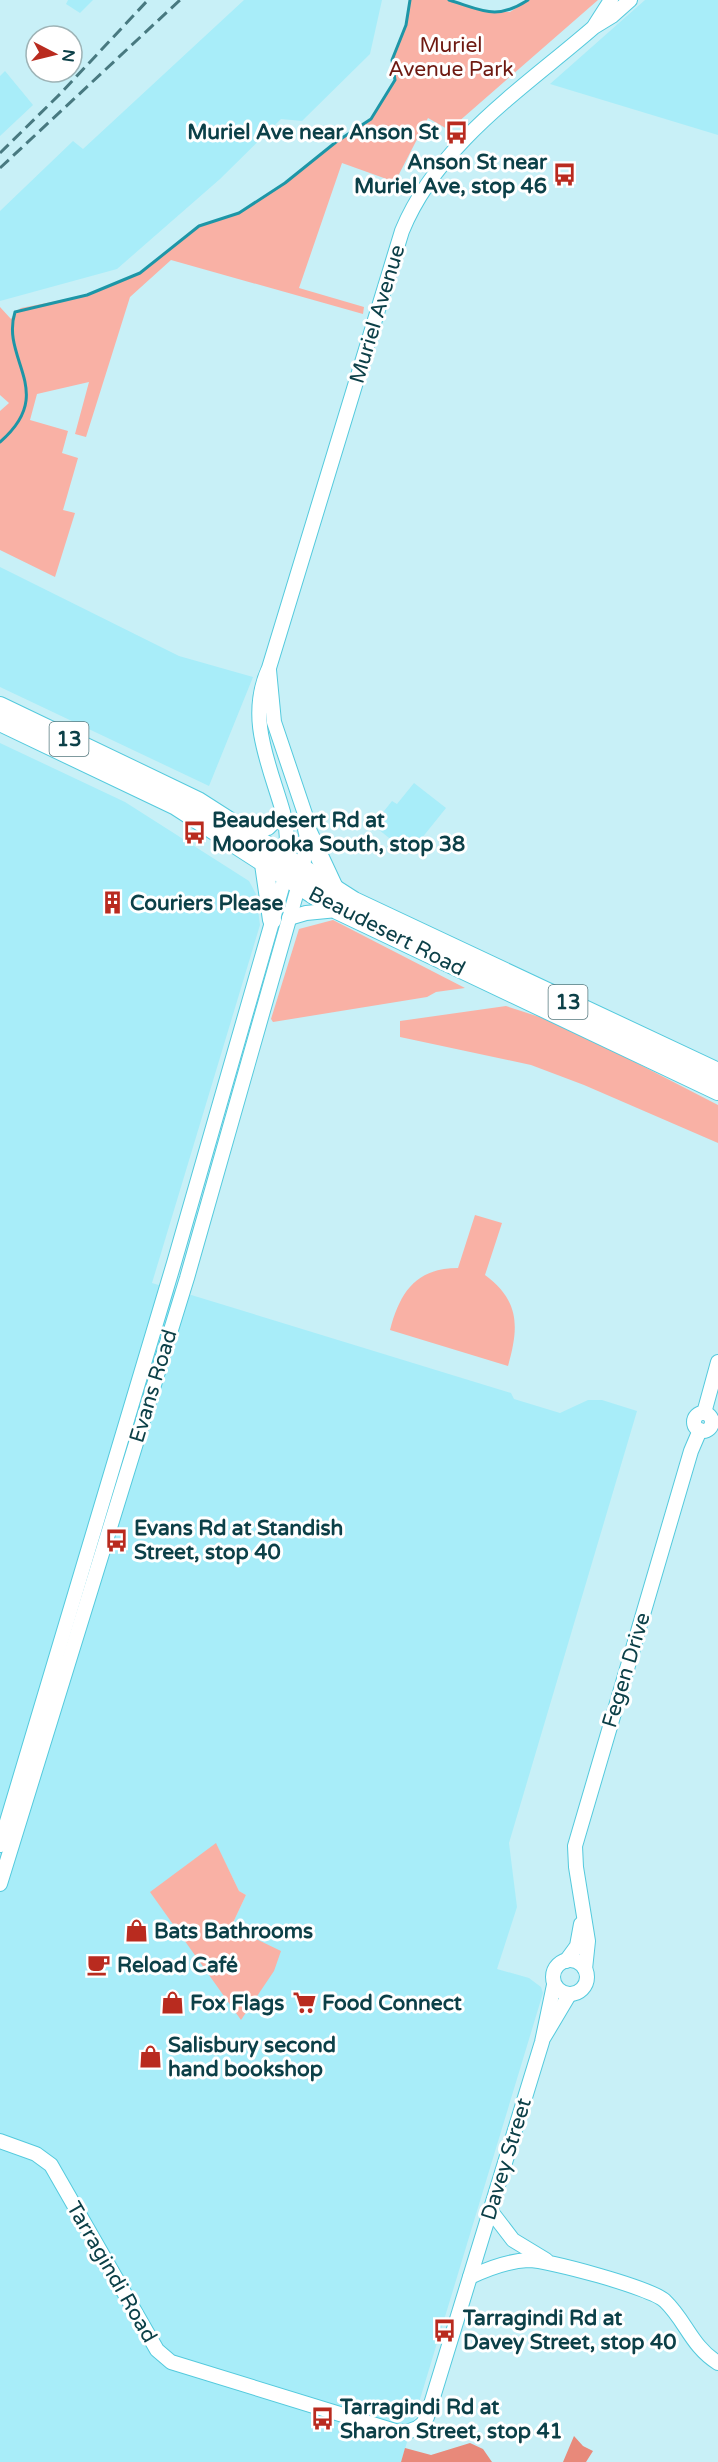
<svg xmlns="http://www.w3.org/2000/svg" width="718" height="2462" font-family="'Varela Round',sans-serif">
<rect width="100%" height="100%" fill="#c8f0f7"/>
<g fill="#a8edf9" fill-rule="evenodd">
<path d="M 68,0 L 93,0 L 80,13 L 66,4 Z"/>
<path d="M 244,0 L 382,0 L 370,54 L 302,121 L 281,119 L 220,179 L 117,269 L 0,301 L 0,211 L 73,141 L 83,149 Z"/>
<path d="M 645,0 L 718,0 L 718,135 L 550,84 Z"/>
<path d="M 5,71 L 33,105 L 0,136 L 0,76 Z"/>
<path d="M 0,567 L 179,656 L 253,677 L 209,786 L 0,687 Z"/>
<path d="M 0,743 L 125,802 L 249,881 L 256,894 L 260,925 L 152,1283 L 511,1393 L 514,1399 L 560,1413 L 588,1400 L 602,1400 L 637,1411 L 509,1843 L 517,1907 L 497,1969 L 529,1978 L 541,1987 L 543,1993 L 401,2462 L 0,2462 ZM 216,1844 L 239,1891 L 246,1895 L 231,1927 Z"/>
<path d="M 414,783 L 446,808 L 409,854 L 373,825 L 392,801 L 397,804 Z"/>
</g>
<g fill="#f9b1a5">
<path d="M 410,0 L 449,0 L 486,11 L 510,12 L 528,0 L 598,0 L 449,130 L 428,118 L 395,182 L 342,163 L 299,288 L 364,307 L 363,314 L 171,260 L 130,297 L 86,437 L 75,434 L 89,382 L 37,394 L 30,420 L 68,431 L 62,453 L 78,458 L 63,510 L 75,513 L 55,577 L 0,550 L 0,411 L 9,403 L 0,395 L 0,307 L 11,319 L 15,312 L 21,308 L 87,295 L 140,273 L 199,226 L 239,213 L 285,183 L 336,142 L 371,119 L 395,80 L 392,60 L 406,25 Z"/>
<path d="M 333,920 L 465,988 L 436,992 L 427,997 L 273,1022 L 271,1019 L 299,929 Z"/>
<path d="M 506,1006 L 561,1024 L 718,1105 L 718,1143 L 584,1085 L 531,1065 L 400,1037 L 400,1021 Z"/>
<path d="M 475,1215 L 502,1223 L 485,1275 C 520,1301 519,1327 508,1366 L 390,1330 C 400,1292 416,1268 458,1268 Z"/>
<path d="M 216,1843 L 239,1891 L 246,1895 L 231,1927 L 281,1951 L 274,1971 L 241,2020 L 150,1892 Z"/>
</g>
<g fill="#e8897a">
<path d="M 574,2436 L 583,2446 L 593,2451 L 586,2462 L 563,2462 Z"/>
<path d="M 470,2443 L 483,2449 L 492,2462 L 401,2462 L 405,2448 L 431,2455 Z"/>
</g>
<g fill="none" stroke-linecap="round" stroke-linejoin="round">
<g stroke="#1d96a7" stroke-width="3">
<path d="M 449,0 C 482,10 496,21 528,0"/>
<path d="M 0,442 C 58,392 0,360 15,312 L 87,295 L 140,273 L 199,226 L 239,213 L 285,183 L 336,142 L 371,119 L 395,80 L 392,60 L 406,25 L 410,0"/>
</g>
<defs>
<g id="secondary">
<path d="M 595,25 L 611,0"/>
<path d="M 243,830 L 268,828 L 283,813"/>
<path d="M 289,918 L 306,913 L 337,910"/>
<circle cx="703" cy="1422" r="9"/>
<path d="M 704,1413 L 718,1362"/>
<path d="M 0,1845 L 174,1263 L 285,877 C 287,856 289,834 283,812 C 269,763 246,718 269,668 L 402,231 C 438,143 525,87 594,27 L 612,16 L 630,0"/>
<path d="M 0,1884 L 187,1278 L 303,870 L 307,830 L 305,814 L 274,722 L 269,670"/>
<circle cx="570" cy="1977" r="17"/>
<path d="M 566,1961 L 577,1946 L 581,1924"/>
<path d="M 585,1969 L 588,1941 L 576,1867 L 575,1846 L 691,1451 L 700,1430"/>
<path d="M 544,2037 L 569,1995"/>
<path d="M 0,2141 L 36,2154 L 51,2165 L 157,2350 L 171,2362 L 395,2431 C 409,2433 421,2430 427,2417 L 542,2042 L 554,1985"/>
<path d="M 490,2210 L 513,2240 L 546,2260"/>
<path d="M 470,2277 C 487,2269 509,2261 528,2260 C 548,2260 652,2288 665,2301 C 686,2321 691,2346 718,2363"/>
</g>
<g id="highway">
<path d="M 0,706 L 198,801 L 354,901 L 718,1072"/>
<path d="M 0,722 L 176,806 L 337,910 L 718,1091"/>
<path d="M 307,830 L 335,890"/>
<path d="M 264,864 L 272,920"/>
</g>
</defs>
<use href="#secondary" stroke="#54cadd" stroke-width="16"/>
<use href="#highway" stroke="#54cadd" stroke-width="20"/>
<use href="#secondary" stroke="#fff" stroke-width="14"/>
<use href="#highway" stroke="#fff" stroke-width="18"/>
<g stroke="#487980" stroke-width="3" stroke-dasharray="12 6" stroke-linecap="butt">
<path d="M 0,153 L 60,94 L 148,0"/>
<path d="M 0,168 L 180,0"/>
</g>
</g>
<defs>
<symbol id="bus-bare" viewBox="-9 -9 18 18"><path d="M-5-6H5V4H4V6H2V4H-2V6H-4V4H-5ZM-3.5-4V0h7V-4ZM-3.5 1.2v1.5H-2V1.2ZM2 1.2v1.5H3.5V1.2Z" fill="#b92b1f" stroke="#fff" stroke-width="2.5" paint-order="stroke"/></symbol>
<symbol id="building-bare" viewBox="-9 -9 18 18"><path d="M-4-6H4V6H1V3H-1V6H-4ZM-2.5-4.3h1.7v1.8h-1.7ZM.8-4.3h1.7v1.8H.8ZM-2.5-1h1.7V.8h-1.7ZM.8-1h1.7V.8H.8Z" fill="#b92b1f" stroke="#fff" stroke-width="2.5" paint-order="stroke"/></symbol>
<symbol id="shop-bare" viewBox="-9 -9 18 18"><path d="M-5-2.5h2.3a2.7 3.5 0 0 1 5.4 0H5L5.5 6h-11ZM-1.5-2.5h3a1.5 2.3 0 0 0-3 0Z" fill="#b92b1f" stroke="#fff" stroke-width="2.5" paint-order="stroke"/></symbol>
<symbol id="cafe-bare" viewBox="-9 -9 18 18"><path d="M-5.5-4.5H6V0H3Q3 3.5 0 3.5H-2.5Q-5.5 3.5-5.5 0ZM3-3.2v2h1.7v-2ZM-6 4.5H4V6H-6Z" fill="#b92b1f" stroke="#fff" stroke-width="2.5" paint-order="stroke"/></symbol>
<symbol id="supermarket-bare" viewBox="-9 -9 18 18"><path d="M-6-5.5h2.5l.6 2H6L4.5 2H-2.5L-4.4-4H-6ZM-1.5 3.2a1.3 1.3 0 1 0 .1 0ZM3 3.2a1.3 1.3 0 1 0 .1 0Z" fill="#b92b1f" stroke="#fff" stroke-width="2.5" paint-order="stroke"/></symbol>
</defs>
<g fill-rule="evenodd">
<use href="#bus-bare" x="440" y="116" width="33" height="33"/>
<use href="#bus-bare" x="548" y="158" width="33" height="33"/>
<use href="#bus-bare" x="178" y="816" width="33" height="33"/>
<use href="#building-bare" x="96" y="886" width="33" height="33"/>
<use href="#bus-bare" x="100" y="1524" width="33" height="33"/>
<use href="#shop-bare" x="120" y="1914" width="33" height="33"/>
<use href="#cafe-bare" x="82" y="1948" width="33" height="33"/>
<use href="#shop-bare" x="156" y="1986" width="33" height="33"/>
<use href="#supermarket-bare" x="288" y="1986" width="33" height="33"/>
<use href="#shop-bare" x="134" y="2040" width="33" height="33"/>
<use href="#bus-bare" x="428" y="2314" width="33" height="33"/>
<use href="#bus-bare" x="306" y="2402" width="33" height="33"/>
</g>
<g text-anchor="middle" stroke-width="6" stroke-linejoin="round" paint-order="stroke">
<g fill="#fff" stroke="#55797f" stroke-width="1.5">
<rect x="49.5" y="722" width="39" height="34" rx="4.5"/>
<rect x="548.5" y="985" width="39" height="34" rx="4.5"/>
</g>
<g font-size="20" font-weight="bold" fill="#0c4048">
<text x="69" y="746">13</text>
<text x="568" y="1009">13</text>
</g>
<g font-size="21" fill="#6e1911" stroke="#fff">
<text x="451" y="52">Muriel<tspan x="451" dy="24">Avenue Park</tspan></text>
</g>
<g font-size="21" font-weight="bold" fill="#0c4048" stroke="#fff" text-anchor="start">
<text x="439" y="139" text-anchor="end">Muriel Ave near Anson St</text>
<text x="547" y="169" text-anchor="end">Anson St near<tspan x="547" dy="24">Muriel Ave, stop 46</tspan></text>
<text x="212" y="827">Beaudesert Rd at<tspan x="212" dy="24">Moorooka South, stop 38</tspan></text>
<text x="130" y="910">Couriers Please</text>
<text x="134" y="1535">Evans Rd at Standish<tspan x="134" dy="24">Street, stop 40</tspan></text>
<text x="154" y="1938">Bats Bathrooms</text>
<text x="117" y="1972">Reload Café</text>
<text x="190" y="2010">Fox Flags</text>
<text x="322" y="2010">Food Connect</text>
<text x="168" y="2052">Salisbury second<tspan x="168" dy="24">hand bookshop</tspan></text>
<text x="463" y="2325">Tarragindi Rd at<tspan x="463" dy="24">Davey Street, stop 40</tspan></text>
<text x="340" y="2414">Tarragindi Rd at<tspan x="340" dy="24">Sharon Street, stop 41</tspan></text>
</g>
<g font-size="21" fill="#0c4048" stroke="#fff">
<text transform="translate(377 314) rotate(-73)" y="7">Muriel Avenue</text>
<text transform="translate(387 931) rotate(27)" y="7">Beaudesert Road</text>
<text transform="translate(153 1386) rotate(-73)" y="7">Evans Road</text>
<text transform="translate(626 1670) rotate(-73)" y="7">Fegen Drive</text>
<text transform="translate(506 2159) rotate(-73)" y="7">Davey Street</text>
<text transform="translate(112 2272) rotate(60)" y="7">Tarragindi Road</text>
</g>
</g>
<g transform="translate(54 54) rotate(97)"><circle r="28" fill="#ffffff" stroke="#9eb3b6" stroke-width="1.5"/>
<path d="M0-4.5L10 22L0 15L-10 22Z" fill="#b92b1f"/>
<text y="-9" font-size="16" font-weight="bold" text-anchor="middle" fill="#0c4048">N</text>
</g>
</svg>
